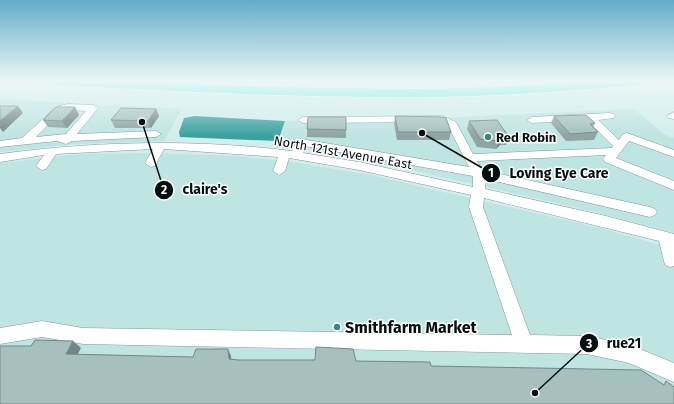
<svg xmlns="http://www.w3.org/2000/svg" width="674" height="404" font-family="'Fira Sans',sans-serif">
<rect width="100%" height="100%" fill="#d2eeec"/>
<g fill="#bfe5e3">
<path d="M 0,99 L 182,109 L 164,141 L 77,144 L 0,152 Z"/>
<path d="M 634,109 L 665,135 L 674,138 L 674,233 L 595,212 L 411,170 L 331,155 L 276,141 L 285,121 L 457,117 Z"/>
<path d="M 147,153 L 236,156 L 292,162 L 371,175 L 604,229 L 674,249 L 674,404 L 0,404 L 0,163 L 81,154 Z"/>
</g>
<path fill="#3aa19e" d="M 195,116 L 285,121 L 279,138 L 276,141 L 180,137 L 179,132 L 184,118 Z"/>
<g fill="none" stroke-linecap="round" stroke-linejoin="round">
<defs>
<g id="minor">
<path d="M 68,104 L 93,105 L 98,108 L 77,134 L 156,131 L 161,134 L 156,137 L 72,141 L 66,144 L 57,141 L 0,147 L 0,141 L 22,138 L 56,107 ZM 68,110 L 86,111 L 66,134 L 36,137 L 62,111 Z"/>
<path d="M 674,112 L 674,119 L 668,118 L 667,116 Z"/>
<path d="M 610,113 L 614,114 L 615,116 L 614,118 L 598,120 L 619,140 L 623,134 L 627,133 L 674,150 L 674,157 L 629,141 L 616,158 L 674,181 L 674,190 L 605,162 L 603,159 L 606,155 L 477,161 L 482,170 L 650,207 L 655,209 L 657,212 L 655,215 L 650,217 L 486,179 L 485,189 L 606,216 L 674,234 L 674,266 L 670,267 L 665,265 L 659,241 L 651,239 L 484,198 L 483,207 L 530,335 L 587,336 L 630,345 L 674,363 L 674,382 L 629,363 L 587,354 L 83,344 L 42,337 L 0,344 L 0,328 L 42,321 L 83,328 L 512,335 L 469,207 L 471,195 L 359,170 L 289,158 L 285,171 L 279,175 L 273,171 L 278,157 L 164,149 L 155,166 L 151,167 L 145,163 L 153,149 L 56,154 L 46,169 L 42,170 L 36,166 L 44,155 L 0,162 L 0,154 C 97,141 195,139 292,151 L 297,140 L 301,139 L 469,167 L 448,126 L 440,122 L 303,123 L 298,120 L 303,117 L 442,116 L 456,122 L 473,154 L 612,148 L 613,146 L 587,120 L 532,123 L 527,120 L 532,117 ZM 305,146 L 473,176 L 473,187 L 359,162 L 303,153 Z"/>
</g>
<path id="highway" d="M 36,80 L 106,80 L 269,87 L 421,89 L 497,87 L 611,80 L 654,80 L 648,84 C 572,91 496,97 420,97 C 294,98 168,91 42,84 Z"/>
</defs>
<use href="#minor" stroke="#7e9997" stroke-width="1"/>
<use href="#highway" stroke="#fff" stroke-width="1"/>
<use href="#minor" fill="#fff" fill-rule="evenodd"/>
<use href="#highway" fill="#58ede9" fill-rule="evenodd"/>
</g>
<g fill="#8ea5a3">
<path d="M 75,107 L 79,115 L 67,128 L 48,127 L 43,120 Z"/>
<path d="M 156,109 L 159,116 L 151,128 L 115,128 L 111,120 Z"/>
<path d="M 395,116 L 451,132 L 449,140 L 397,140 L 394,124 Z"/>
<path d="M 554,116 L 595,123 L 593,127 L 598,132 L 594,140 L 566,141 L 551,123 Z"/>
<path d="M 346,117 L 346,138 L 307,137 L 307,129 Z"/>
<path d="M 469,121 L 509,137 L 506,145 L 500,145 L 496,149 L 477,147 L 467,129 Z"/>
</g>
<g fill="#748685">
<path d="M 18,106 L 23,113 L 3,132 L 0,128 L 0,121 Z"/>
<path d="M 75,107 L 79,115 L 67,128 L 62,121 Z"/>
<path d="M 156,109 L 159,116 L 151,128 L 148,121 Z"/>
<path d="M 503,138 L 500,145 L 496,149 L 499,141 Z"/>
<path d="M 73,341 L 81,348 L 74,361 L 66,354 Z"/>
<path d="M 228,349 L 231,356 L 232,366 L 229,359 Z"/>
</g>
<g fill="#a5c0be" stroke="#748685">
<path d="M 0,106 L 18,106 L 0,121 Z"/>
<path d="M 56,107 L 75,107 L 62,121 L 43,120 Z"/>
<path d="M 121,108 L 156,109 L 148,121 L 111,120 Z"/>
<path d="M 586,115 L 595,123 L 590,124 L 598,132 L 570,134 L 554,116 Z"/>
<path d="M 395,116 L 443,117 L 446,118 L 451,132 L 398,132 Z"/>
<path d="M 308,117 L 346,117 L 346,130 L 307,129 Z"/>
<path d="M 497,120 L 509,137 L 503,138 L 499,141 L 480,139 L 469,121 Z"/>
<path d="M 35,340 L 73,341 L 66,354 L 193,357 L 196,349 L 228,349 L 229,359 L 239,360 L 315,360 L 316,347 L 353,349 L 356,361 L 430,362 L 431,366 L 641,370 L 664,385 L 666,381 L 674,387 L 674,404 L 0,404 L 0,346 L 31,346 Z"/>
</g>
<linearGradient id="sky" x2="0" y2="1"><stop stop-color="#62acca"/><stop offset="0.59" stop-color="#ebf7f6"/><stop offset="1" stop-color="#ebf7f6" stop-opacity="0"/></linearGradient>
<rect width="674" height="136" fill="url(#sky)"/>
<g fill="#3d8583" stroke="#fff" stroke-width="1.5">
<circle cx="488" cy="137" r="4"/>
<circle cx="337" cy="327" r="4"/>
</g>
<g text-anchor="middle" stroke-width="3" stroke-linejoin="round" paint-order="stroke">
<g font-size="13" font-weight="bold" fill="#06100f" stroke="#fff" text-anchor="start">
<text x="496" y="142">Red Robin</text>
</g>
<g font-size="13" fill="#06100f" stroke="#fff">
<text transform="translate(343 152) rotate(10)" y="5">North 121st Avenue East</text>
</g>
<g font-size="16" font-weight="bold" fill="#06100f" stroke="#fff" text-anchor="start">
<text x="345" y="333">Smithfarm Market</text>
</g>
</g>
<path fill="none" stroke="#06100f" stroke-width="1.5" d="M422 133L491 173M142 122L164 190M535 393L589 343"/>
<g fill="#06100f" stroke="#fff" stroke-width="1.5">
<circle cx="422" cy="133" r="4"/>
<circle cx="142" cy="122" r="4"/>
<circle cx="535" cy="393" r="4"/>
<circle cx="491" cy="173" r="10"/>
<circle cx="164" cy="190" r="10"/>
<circle cx="589" cy="343" r="10"/>
</g>
<g font-size="12" text-anchor="middle" font-weight="bold" fill="#fff">
<text x="491" y="177">1</text>
<text x="164" y="194">2</text>
<text x="589" y="348">3</text>
</g>
<g font-size="14" text-anchor="middle" font-weight="bold" fill="#06100f" stroke="#fff" stroke-width="3" stroke-linejoin="round" paint-order="stroke">
<text x="559" y="178">Loving Eye Care</text>
<text x="205" y="194">claire's</text>
<text x="624" y="348">rue21</text>
</g>
</svg>
